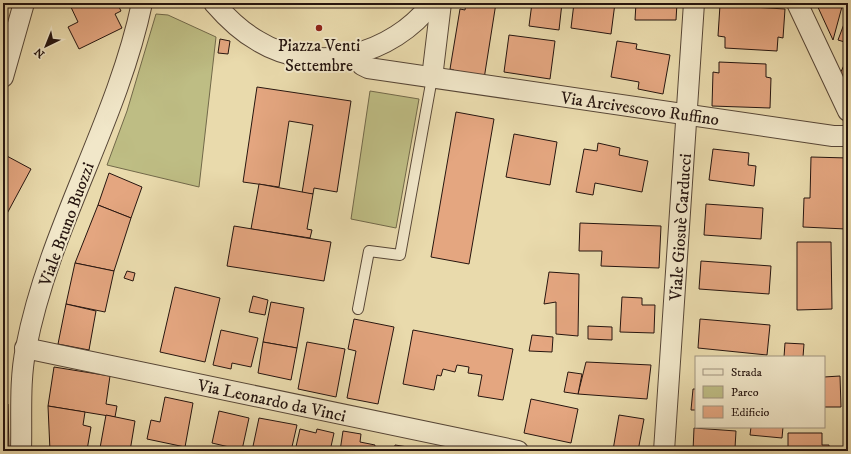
<svg xmlns="http://www.w3.org/2000/svg" width="851" height="454" font-family="'IM FELL DW Pica',serif">
<rect width="100%" height="100%" fill="#e9daac"/>
<filter id="stains"><feTurbulence type="fractalNoise" baseFrequency=".005" numOctaves="4"/><feColorMatrix values="0 0 0 0 .2 0 0 0 0 .09 0 0 0 0 .02 0 0 0 .5 -.17"/></filter>
<radialGradient id="worn" r=".72"><stop offset=".6" stop-color="#630" stop-opacity="0"/><stop offset="1" stop-color="#630" stop-opacity=".3"/></radialGradient>
<g fill="#bebd84" stroke="#72694a">
<path d="M 156,14 L 168,15 L 216,37 L 199,187 L 107,165 L 127,111 Z"/>
<path d="M 370,91 L 419,99 L 396,228 L 351,219 Z"/>
</g>
<g fill="#e4a680" stroke="#26150f">
<path d="M 69,3 L 117,3 L 121,11 L 115,14 L 122,28 L 79,49 L 68,27 L 78,22 Z"/>
<path d="M 466,3 L 496,3 L 484,79 L 453,74 L 454,70 L 450,69 L 460,9 L 465,10 Z"/>
<path d="M 532,3 L 562,3 L 559,30 L 529,26 Z"/>
<path d="M 574,3 L 615,3 L 611,34 L 571,28 Z"/>
<path d="M 636,3 L 677,3 L 676,20 L 635,20 Z"/>
<path d="M 816,3 L 843,3 L 833,40 Z"/>
<path d="M 720,5 L 785,9 L 783,38 L 778,37 L 777,51 L 725,48 L 725,37 L 718,36 Z"/>
<path d="M 844,24 L 848,25 L 848,43 L 838,40 Z"/>
<path d="M 509,35 L 555,41 L 550,79 L 504,72 Z"/>
<path d="M 220,39 L 230,41 L 228,54 L 218,53 Z"/>
<path d="M 617,41 L 637,44 L 636,49 L 670,55 L 663,94 L 638,89 L 639,82 L 611,77 Z"/>
<path d="M 719,62 L 766,64 L 766,77 L 771,78 L 770,108 L 712,106 L 713,72 L 719,73 Z"/>
<path d="M 845,63 L 848,64 L 848,93 L 839,76 Z"/>
<path d="M 257,87 L 351,101 L 337,192 L 314,188 L 313,194 L 302,193 L 313,125 L 289,121 L 279,187 L 243,182 Z"/>
<path d="M 456,112 L 494,119 L 469,264 L 431,257 Z"/>
<path d="M 514,134 L 557,142 L 550,185 L 506,177 Z"/>
<path d="M 598,143 L 620,148 L 619,155 L 648,161 L 642,192 L 595,183 L 593,195 L 576,192 L 584,149 L 597,151 Z"/>
<path d="M 713,149 L 749,153 L 748,165 L 756,166 L 754,186 L 709,180 Z"/>
<path d="M 5,155 L 31,169 L 3,221 L 3,158 Z"/>
<path d="M 811,157 L 848,158 L 846,229 L 803,227 L 804,198 L 810,198 Z"/>
<path d="M 109,173 L 142,187 L 131,218 L 98,205 Z"/>
<path d="M 259,184 L 313,194 L 307,229 L 312,230 L 310,238 L 251,229 Z"/>
<path d="M 706,204 L 763,208 L 761,239 L 704,235 Z"/>
<path d="M 98,205 L 131,218 L 114,271 L 75,263 Z"/>
<path d="M 580,223 L 661,226 L 659,268 L 601,266 L 602,251 L 579,251 Z"/>
<path d="M 234,226 L 331,242 L 324,281 L 227,266 Z"/>
<path d="M 797,242 L 831,242 L 832,309 L 797,310 Z"/>
<path d="M 701,261 L 771,266 L 769,294 L 699,289 Z"/>
<path d="M 75,263 L 114,271 L 105,312 L 66,304 Z"/>
<path d="M 127,271 L 135,273 L 133,281 L 124,278 Z"/>
<path d="M 549,272 L 579,274 L 578,336 L 556,334 L 556,302 L 544,304 Z"/>
<path d="M 175,287 L 220,298 L 205,362 L 160,352 Z"/>
<path d="M 253,296 L 268,300 L 265,315 L 249,312 Z"/>
<path d="M 622,297 L 642,298 L 642,305 L 655,305 L 654,333 L 620,332 Z"/>
<path d="M 271,302 L 304,308 L 297,348 L 263,342 Z"/>
<path d="M 66,304 L 96,311 L 89,350 L 58,344 Z"/>
<path d="M 354,319 L 394,327 L 378,404 L 347,398 L 356,351 L 348,349 Z"/>
<path d="M 700,319 L 770,325 L 767,355 L 698,348 Z"/>
<path d="M 588,326 L 612,327 L 612,340 L 588,339 Z"/>
<path d="M 221,330 L 258,338 L 251,367 L 232,363 L 231,369 L 213,365 Z"/>
<path d="M 413,330 L 513,349 L 503,400 L 478,396 L 482,375 L 468,373 L 469,367 L 457,365 L 455,372 L 443,369 L 441,376 L 437,375 L 434,390 L 403,384 Z"/>
<path d="M 532,335 L 553,337 L 552,352 L 529,351 Z"/>
<path d="M 263,342 L 297,348 L 291,380 L 258,373 Z"/>
<path d="M 307,342 L 345,349 L 336,397 L 298,389 Z"/>
<path d="M 785,343 L 804,344 L 803,357 L 784,357 Z"/>
<path d="M 586,362 L 651,365 L 647,399 L 578,394 Z"/>
<path d="M 54,367 L 110,376 L 106,404 L 117,406 L 115,417 L 48,406 Z"/>
<path d="M 568,372 L 582,374 L 578,394 L 564,392 Z"/>
<path d="M 840,376 L 841,407 L 824,407 L 824,377 Z"/>
<path d="M 693,389 L 696,389 L 696,410 L 691,410 Z"/>
<path d="M 165,397 L 193,403 L 185,447 L 147,439 L 151,420 L 160,422 Z"/>
<path d="M 531,399 L 578,409 L 571,443 L 524,433 Z"/>
<path d="M 3,404 L 8,404 L 9,451 L 3,451 Z"/>
<path d="M 48,406 L 85,412 L 83,425 L 91,427 L 87,450 L 50,451 Z"/>
<path d="M 219,411 L 249,418 L 242,450 L 212,443 Z"/>
<path d="M 106,415 L 135,421 L 130,451 L 100,448 Z"/>
<path d="M 619,415 L 644,419 L 638,451 L 613,450 Z"/>
<path d="M 259,418 L 297,425 L 291,451 L 252,451 Z"/>
<path d="M 751,427 L 783,427 L 782,438 L 750,435 Z"/>
<path d="M 694,428 L 736,431 L 735,448 L 730,447 L 730,451 L 693,451 Z"/>
<path d="M 300,429 L 316,433 L 317,429 L 334,433 L 330,451 L 295,451 Z"/>
<path d="M 343,431 L 361,434 L 360,442 L 375,445 L 374,451 L 340,451 Z"/>
<path d="M 788,433 L 822,433 L 822,445 L 829,445 L 829,451 L 788,451 Z"/>
<path d="M 395,445 L 421,449 L 420,451 L 394,451 Z"/>
</g>
<g fill="none" stroke-linecap="round" stroke-linejoin="round">
<defs>
<path id="service" d="M 358,309 L 369,251 L 400,255 L 432,78"/>
<g id="minor">
<path d="M 214,3 C 227,18 240,31 258,41 C 315,76 393,55 432,3"/>
<path d="M 797,3 L 848,111"/>
<path d="M 356,54 L 362,65 L 368,68 L 833,136 L 848,136"/>
<path d="M 3,77 L 24,3"/>
<path d="M 432,78 L 441,3"/>
<path d="M 25,348 L 518,451"/>
<path d="M 21,451 C 22,417 19,381 26,348 C 49,228 117,122 142,3"/>
<path d="M 664,451 L 694,3"/>
</g>
</defs>
<use href="#service" stroke="#574636" stroke-width="12"/>
<use href="#minor" stroke="#574636" stroke-width="22"/>
<use href="#service" stroke="#f1e7c9" stroke-width="10"/>
<use href="#minor" stroke="#f1e7c9" stroke-width="20"/>
</g>
<circle fill="#8f2418" stroke="#f1e7c9" stroke-width="1.5" cx="319" cy="28" r="4"/>
<g text-anchor="middle" stroke-width="4" stroke-linejoin="round" paint-order="stroke">
<g font-size="17" fill="#26150f" stroke="#f1e7c9">
<text x="319" y="51">Piazza Venti<tspan x="319" dy="20">Settembre</tspan></text>
</g>
<g font-size="17" fill="#26150f" stroke="#f1e7c9">
<text transform="translate(640 108) rotate(8)" y="6">Via Arcivescovo Ruffino</text>
<text transform="translate(66 224) rotate(-70)" y="6">Viale Bruno Buozzi</text>
<text transform="translate(680 227) rotate(-86)" y="6">Viale Giosuè Carducci</text>
<text transform="translate(272 400) rotate(12)" y="6">Via Leonardo da Vinci</text>
</g>
</g>
<rect width="851" height="454" fill="none" stroke="#e9daac" stroke-width="16"/>
<rect x="4" y="4" width="843" height="446" fill="none" stroke="#26150f" stroke-width="2"/>
<rect x="8" y="8" width="835" height="438" fill="none" stroke="#26150f"/>
<rect x="695" y="356" width="130" height="72" fill="#f1e7c9" stroke="#a0937f"/>
<rect x="703" y="369" width="20" height="6" fill="#f1e7c9" stroke="#a0937f"/>
<text x="731" y="376" font-size="12" fill="#26150f">Strada</text>
<rect x="703" y="386" width="20" height="12" fill="#bebd84" stroke="#a0937f"/>
<text x="731" y="396" font-size="12" fill="#26150f">Parco</text>
<rect x="703" y="406" width="20" height="12" fill="#e4a680" stroke="#a0937f"/>
<text x="731" y="416" font-size="12" fill="#26150f">Edificio</text>
<g transform="translate(46 46) rotate(223)" stroke="#f1e7c9" stroke-width="3" paint-order="stroke">
<path d="M0-3L7 15L0 10L-7 15Z" fill="#26150f"/>
<text y="-6" font-size="11" font-weight="bold" text-anchor="middle" fill="#26150f">N</text>
</g>
<rect width="100%" height="100%" filter="url(#stains)"/>
<rect width="100%" height="100%" fill="url(#worn)"/>
</svg>
